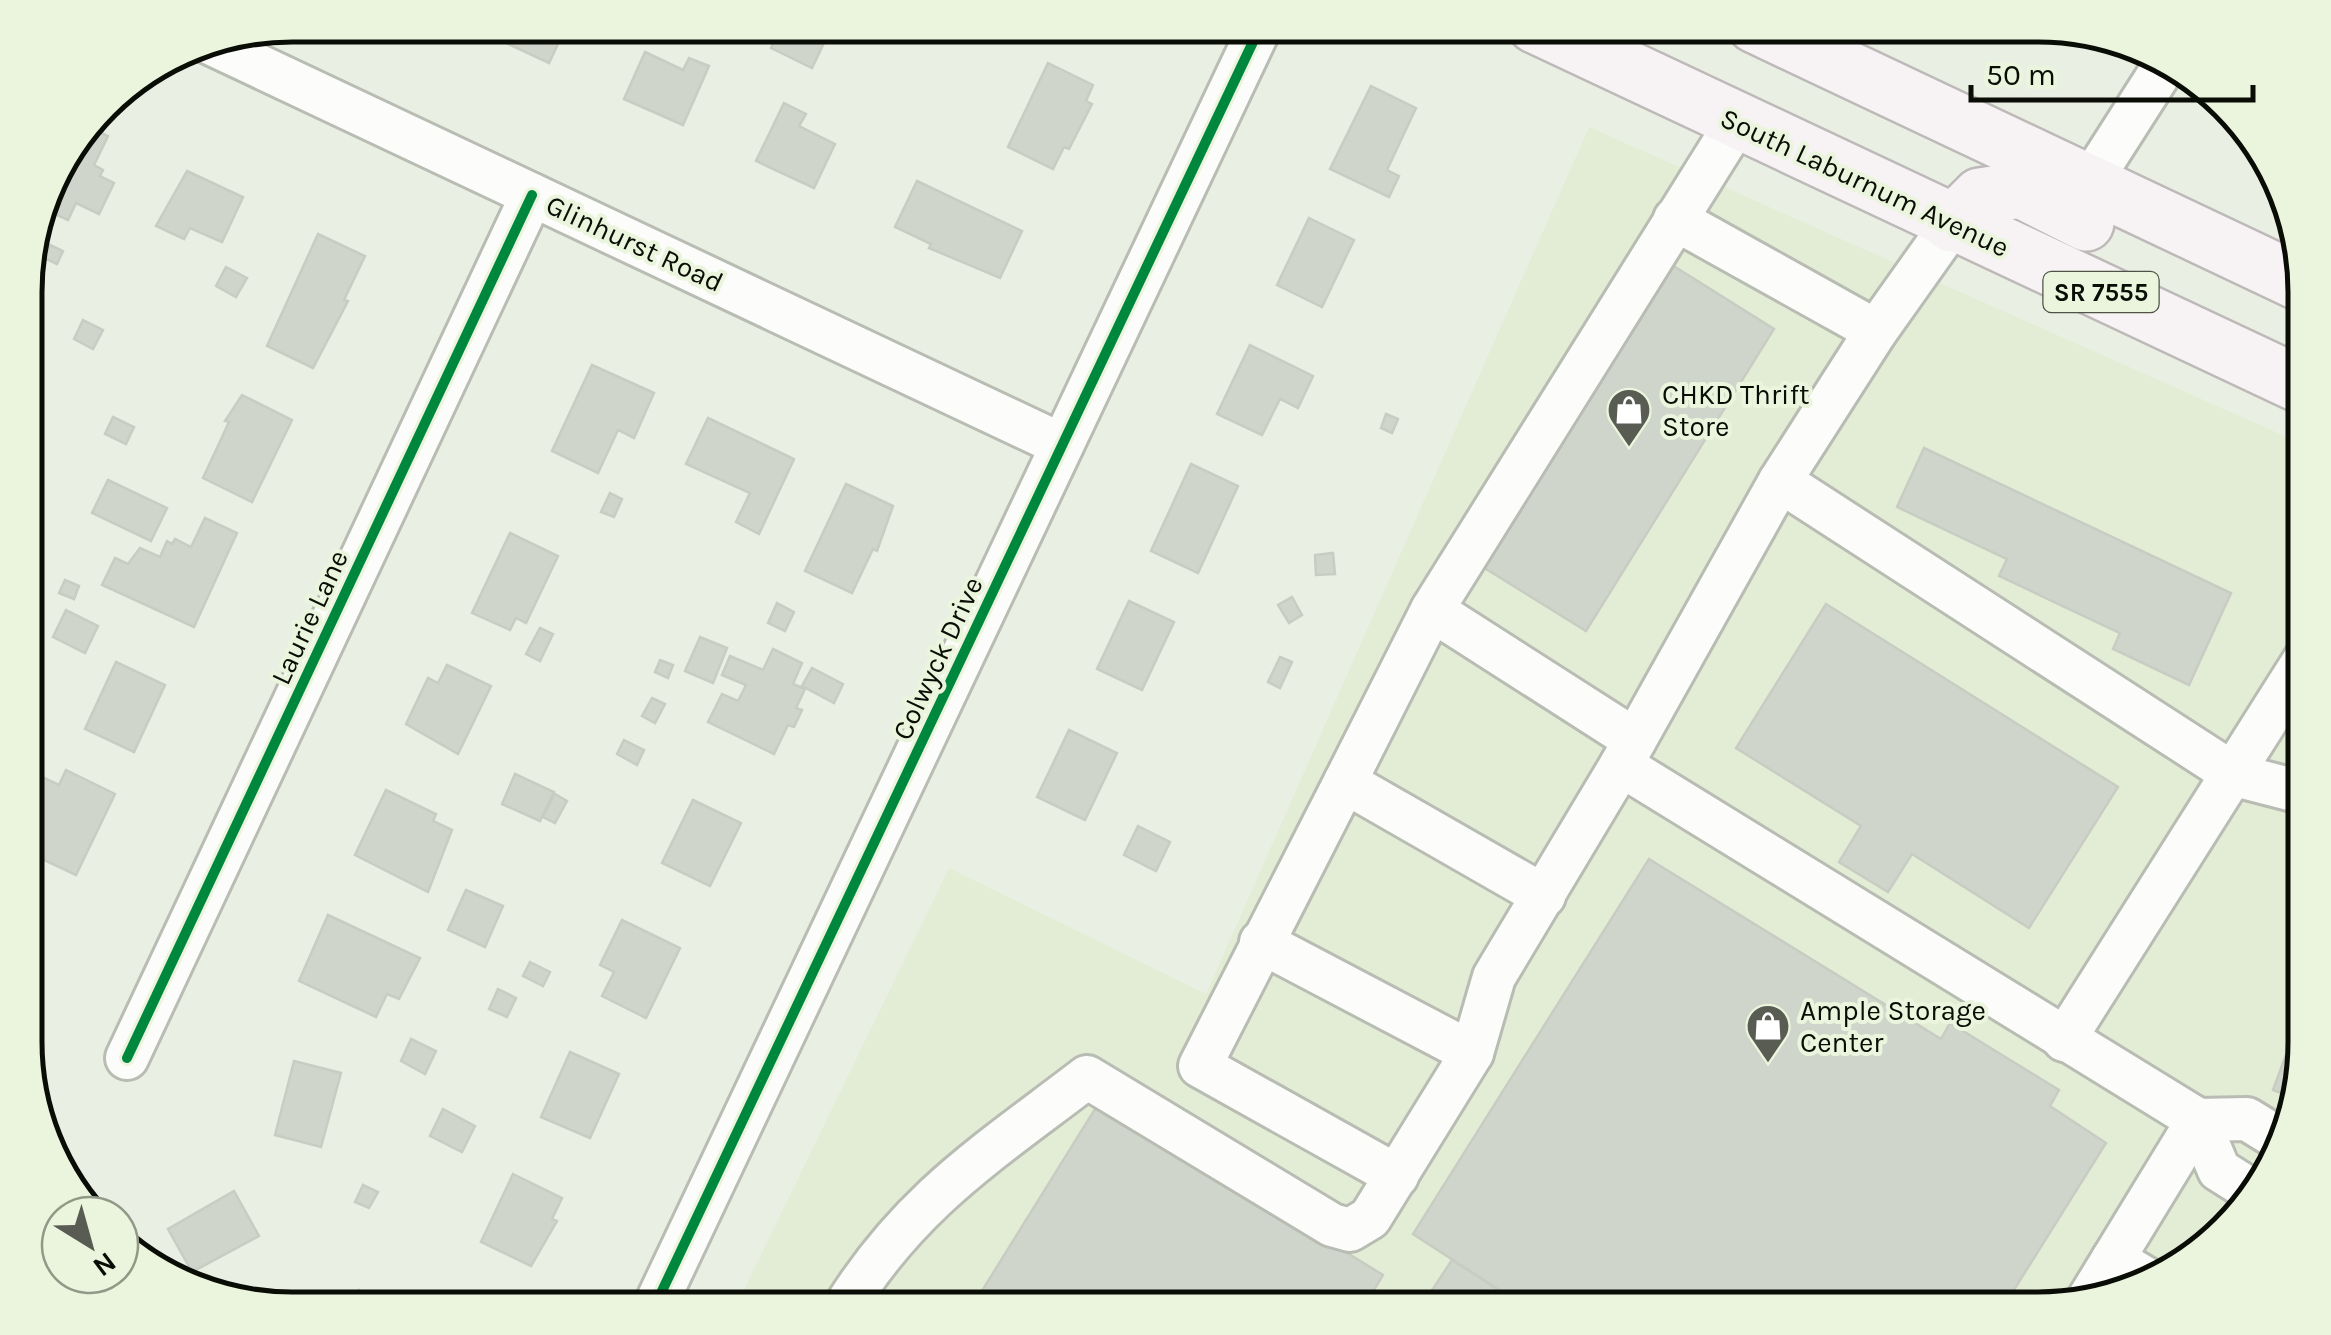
<svg xmlns="http://www.w3.org/2000/svg" width="2331" height="1335" font-family="Karla,sans-serif">
<rect width="100%" height="100%" fill="#eaefe3"/>
<path fill="#e3edd6" d="M 1589,127 L 2305,445 L 2305,1059 L 2270,1177 L 2173,1274 L 2055,1309 L 734,1310 L 949,868 L 1206,994 Z"/>
<g fill="#d0d5cb" stroke="#c8ccc2" stroke-width="2.5">
<path d="M 499,25 L 567,25 L 549,63 L 493,37 Z"/>
<path d="M 782,25 L 832,26 L 812,68 L 771,48 Z"/>
<path d="M 1078,25 L 1121,25 L 1113,42 Z"/>
<path d="M 645,52 L 683,70 L 689,58 L 709,66 L 683,125 L 624,99 Z"/>
<path d="M 1048,63 L 1093,85 L 1086,101 L 1092,104 L 1069,149 L 1064,147 L 1053,169 L 1008,147 Z"/>
<path d="M 1371,86 L 1416,108 L 1387,170 L 1399,176 L 1389,197 L 1330,169 Z"/>
<path d="M 784,103 L 806,114 L 799,126 L 835,144 L 814,188 L 756,161 Z"/>
<path d="M 89,127 L 108,136 L 94,165 L 103,170 L 100,176 L 114,183 L 99,214 L 76,203 L 68,220 L 42,208 L 53,174 Z"/>
<path d="M 187,171 L 243,197 L 222,242 L 190,228 L 184,239 L 156,226 Z"/>
<path d="M 917,181 L 1022,231 L 1000,278 L 929,248 L 931,244 L 895,227 Z"/>
<path d="M 1309,218 L 1354,240 L 1322,307 L 1277,285 Z"/>
<path d="M 318,234 L 365,256 L 344,300 L 348,301 L 313,368 L 267,346 Z"/>
<path d="M 50,245 L 63,251 L 57,264 L 44,258 Z"/>
<path d="M 1672,265 L 1774,329 L 1586,631 L 1483,567 Z"/>
<path d="M 226,267 L 247,278 L 236,297 L 216,286 Z"/>
<path d="M 83,320 L 103,330 L 93,349 L 74,339 Z"/>
<path d="M 1250,345 L 1313,376 L 1298,408 L 1280,399 L 1262,435 L 1217,414 Z"/>
<path d="M 592,365 L 654,393 L 634,438 L 618,430 L 598,473 L 552,451 Z"/>
<path d="M 242,395 L 292,420 L 252,502 L 203,478 L 229,422 L 225,421 Z"/>
<path d="M 1386,414 L 1398,419 L 1392,433 L 1381,428 Z"/>
<path d="M 113,417 L 134,427 L 126,444 L 105,434 Z"/>
<path d="M 708,418 L 794,459 L 759,534 L 736,522 L 750,493 L 686,464 Z"/>
<path d="M 1924,448 L 2231,593 L 2189,685 L 2113,649 L 2120,633 L 1999,576 L 2007,559 L 1897,507 Z"/>
<path d="M 1191,464 L 1238,486 L 1198,573 L 1151,551 Z"/>
<path d="M 108,480 L 167,508 L 151,541 L 92,513 Z"/>
<path d="M 846,484 L 893,506 L 877,551 L 873,549 L 852,593 L 805,571 Z"/>
<path d="M 610,493 L 622,499 L 614,517 L 601,512 Z"/>
<path d="M 205,518 L 237,533 L 194,627 L 102,585 L 115,558 L 128,564 L 140,548 L 160,557 L 167,541 L 172,544 L 175,539 L 191,547 Z"/>
<path d="M 510,533 L 558,556 L 526,623 L 516,618 L 510,630 L 472,613 Z"/>
<path d="M 1333,553 L 1335,574 L 1316,575 L 1315,555 Z"/>
<path d="M 65,580 L 79,586 L 74,599 L 59,593 Z"/>
<path d="M 1292,597 L 1302,615 L 1289,623 L 1278,605 Z"/>
<path d="M 1129,601 L 1174,622 L 1142,690 L 1097,669 Z"/>
<path d="M 777,603 L 794,612 L 785,631 L 768,623 Z"/>
<path d="M 1826,604 L 2118,787 L 2029,928 L 1912,854 L 1888,892 L 1839,862 L 1861,826 L 1736,748 Z"/>
<path d="M 66,610 L 98,626 L 85,653 L 53,637 Z"/>
<path d="M 540,628 L 553,634 L 540,661 L 526,654 Z"/>
<path d="M 700,637 L 727,648 L 713,683 L 685,671 Z"/>
<path d="M 773,649 L 802,663 L 793,684 L 805,689 L 796,708 L 802,710 L 794,727 L 788,725 L 774,754 L 708,722 L 722,694 L 738,701 L 746,685 L 722,675 L 730,656 L 763,670 Z"/>
<path d="M 1280,657 L 1292,662 L 1280,688 L 1268,682 Z"/>
<path d="M 660,660 L 673,665 L 668,678 L 655,672 Z"/>
<path d="M 116,662 L 165,685 L 134,752 L 85,729 Z"/>
<path d="M 447,665 L 491,686 L 458,754 L 406,724 L 428,678 L 438,683 Z"/>
<path d="M 812,668 L 843,684 L 834,703 L 802,686 Z"/>
<path d="M 652,698 L 665,704 L 655,723 L 642,716 Z"/>
<path d="M 1069,730 L 1117,753 L 1085,820 L 1037,797 Z"/>
<path d="M 624,740 L 644,750 L 637,765 L 617,754 Z"/>
<path d="M 66,770 L 115,794 L 76,875 L 27,852 L 36,834 L 27,830 L 27,792 L 36,774 L 59,785 Z"/>
<path d="M 515,774 L 554,792 L 540,821 L 502,804 Z"/>
<path d="M 386,790 L 436,814 L 433,821 L 452,830 L 428,892 L 355,855 Z"/>
<path d="M 555,794 L 567,801 L 555,823 L 543,817 Z"/>
<path d="M 693,800 L 741,823 L 710,886 L 662,863 Z"/>
<path d="M 1138,826 L 1170,842 L 1156,871 L 1124,855 Z"/>
<path d="M 2299,854 L 2305,857 L 2305,881 L 2289,875 Z"/>
<path d="M 1649,859 L 1941,1039 L 1950,1023 L 2059,1090 L 2050,1106 L 2106,1143 L 2002,1309 L 1530,1310 L 1413,1234 Z"/>
<path d="M 466,890 L 503,906 L 485,947 L 448,930 Z"/>
<path d="M 328,915 L 420,958 L 399,999 L 387,994 L 376,1017 L 299,981 Z"/>
<path d="M 622,920 L 680,948 L 646,1018 L 602,996 L 614,972 L 600,965 Z"/>
<path d="M 530,962 L 550,972 L 543,986 L 523,976 Z"/>
<path d="M 498,989 L 516,998 L 507,1017 L 489,1009 Z"/>
<path d="M 2305,1003 L 2305,1059 L 2294,1098 L 2273,1090 Z"/>
<path d="M 411,1039 L 436,1051 L 425,1074 L 401,1061 Z"/>
<path d="M 570,1052 L 619,1074 L 590,1138 L 541,1117 Z"/>
<path d="M 294,1061 L 341,1073 L 321,1147 L 275,1135 Z"/>
<path d="M 1100,1101 L 1383,1275 L 1362,1310 L 970,1310 Z"/>
<path d="M 443,1109 L 475,1126 L 462,1152 L 430,1136 Z"/>
<path d="M 513,1174 L 562,1198 L 552,1219 L 557,1221 L 531,1266 L 481,1242 Z"/>
<path d="M 363,1185 L 378,1192 L 369,1208 L 355,1202 Z"/>
<path d="M 234,1191 L 259,1236 L 192,1272 L 168,1229 Z"/>
<path d="M 1452,1260 L 1530,1310 L 1419,1310 Z"/>
<path d="M 359,1290 L 379,1301 L 375,1310 L 349,1310 Z"/>
<path d="M 455,1298 L 480,1310 L 449,1310 Z"/>
</g>
<g fill="none" stroke-linecap="round" stroke-linejoin="round">
<defs>
<g id="minor">
<path d="M 208,42 L 1062,445"/>
<path d="M 2090,182 L 2168,60"/>
<path d="M 1675,219 L 1876,331"/>
<path d="M 1780,481 L 2235,775 L 2301,792"/>
<path d="M 1432,610 L 1345,782 L 1544,896"/>
<path d="M 1635,740 L 1432,610 L 1737,122"/>
<path d="M 1621,765 L 2198,1120 L 2247,1119 L 2281,1140"/>
<path d="M 1345,782 L 1200,1066 L 1397,1176"/>
<path d="M 1261,942 L 1472,1053"/>
<path d="M 2064,1040 L 2305,659"/>
<path d="M 127,1058 L 532,195"/>
<path d="M 2198,1120 L 2219,1170 L 2254,1192"/>
<path d="M 2113,1259 L 2150,1281"/>
<path d="M 2088,1300 L 2198,1120"/>
<path d="M 653,1310 L 1261,25"/>
<path d="M 843,1310 C 910,1201 988,1153 1087,1077 L 1332,1225 L 1350,1230 L 1370,1218 L 1472,1053 L 1494,977 L 1621,765 L 1780,481 L 1876,331 L 1952,224"/>
</g>
<g id="major">
<path d="M 1535,25 L 2305,387"/>
<path d="M 1755,25 L 2305,285"/>
<path d="M 1952,224 L 1980,196 L 2021,190 L 2086,223"/>
</g>
</defs>
<use href="#minor" stroke="#b8bcb3" stroke-width="48"/>
<use href="#major" stroke="#beb9b9" stroke-width="60"/>
<use href="#minor" stroke="#fcfdfb" stroke-width="42"/>
<use href="#major" stroke="#f7f3f5" stroke-width="55"/>
<defs>
<g id="cycleway">
<path d="M 127,1058 L 532,195"/>
<path d="M 653,1310 L 1261,25"/>
</g>
</defs>
<use href="#cycleway" stroke="#ebf5dd" stroke-width="16"/>
<use href="#cycleway" stroke="#00873e" stroke-width="10"/>
</g>
<defs>
<symbol id="shop-pin" viewBox="-11 -11 22 30"><path d="M0 17L-7.5 6A9.5 9.5 0 1 1 7.5 6Z" fill="#585c53" stroke="#ebf5dd"/><path d="M-5-2.5h2.3a2.7 3.5 0 0 1 5.4 0H5L5.5 6h-11ZM-1.5-2.5h3a1.5 2.3 0 0 0-3 0Z" fill="#fff"/></symbol>
</defs>
<g fill-rule="evenodd">
<use href="#shop-pin" x="1604" y="385" width="50" height="68"/>
<use href="#shop-pin" x="1743" y="1001" width="50" height="68"/>
</g>
<g text-anchor="middle" stroke-width="8" stroke-linejoin="round" paint-order="stroke">
<rect fill="#ebf5dd" stroke="#4e5346" stroke-width="2.5" x="2043.5" y="272" width="115" height="40" rx="8"/>
<g font-size="25" font-weight="bold" fill="#0a0d06">
<text x="2101" y="301">SR 7555</text>
</g>
<g font-size="28" fill="#0a0d06" stroke="#ebf5dd">
<text transform="translate(1865 182) rotate(25)" y="10">South Laburnum Avenue</text>
<text transform="translate(635 243) rotate(25)" y="10">Glinhurst Road</text>
<text transform="translate(309 617) rotate(-65)" y="10">Laurie Lane</text>
<text transform="translate(937 658) rotate(-65)" y="10">Colwyck Drive</text>
</g>
<g font-size="28" fill="#0a0d06" stroke="#ebf5dd" text-anchor="start">
<text x="1662" y="404">CHKD Thrift<tspan x="1662" dy="32">Store</tspan></text>
<text x="1800" y="1020">Ample Storage<tspan x="1800" dy="32">Center</tspan></text>
</g>
</g>
<path d="M0 0H2331V1335H0ZM292 42H2038A250 250 0 0 1 2288 292V1042A250 250 0 0 1 2038 1292H292A250 250 0 0 1 42 1042V292A250 250 0 0 1 292 42Z" fill="#ebf5dd" fill-rule="evenodd"/>
<path fill="none" stroke="#0a0d06" stroke-width="5" d="M292 42H2038A250 250 0 0 1 2288 292V1042A250 250 0 0 1 2038 1292H292A250 250 0 0 1 42 1042V292A250 250 0 0 1 292 42Z"/>
<g transform="translate(90 1245) rotate(143)"><circle r="48" fill="#ebf5dd" stroke="#919887" stroke-width="2.5"/>
<path d="M0-8L18 38L0 25L-18 38Z" fill="#585c53"/>
<text y="-15" font-size="28" font-weight="bold" text-anchor="middle" fill="#0a0d06">N</text>
</g>
<path d="M1971 85v15h282v-15" fill="none" stroke="#0a0d06" stroke-width="5"/>
<text x="1986" y="85" font-size="30" fill="#0a0d06" stroke="#ebf5dd" stroke-width="8" paint-order="stroke">50 m</text>
</svg>
